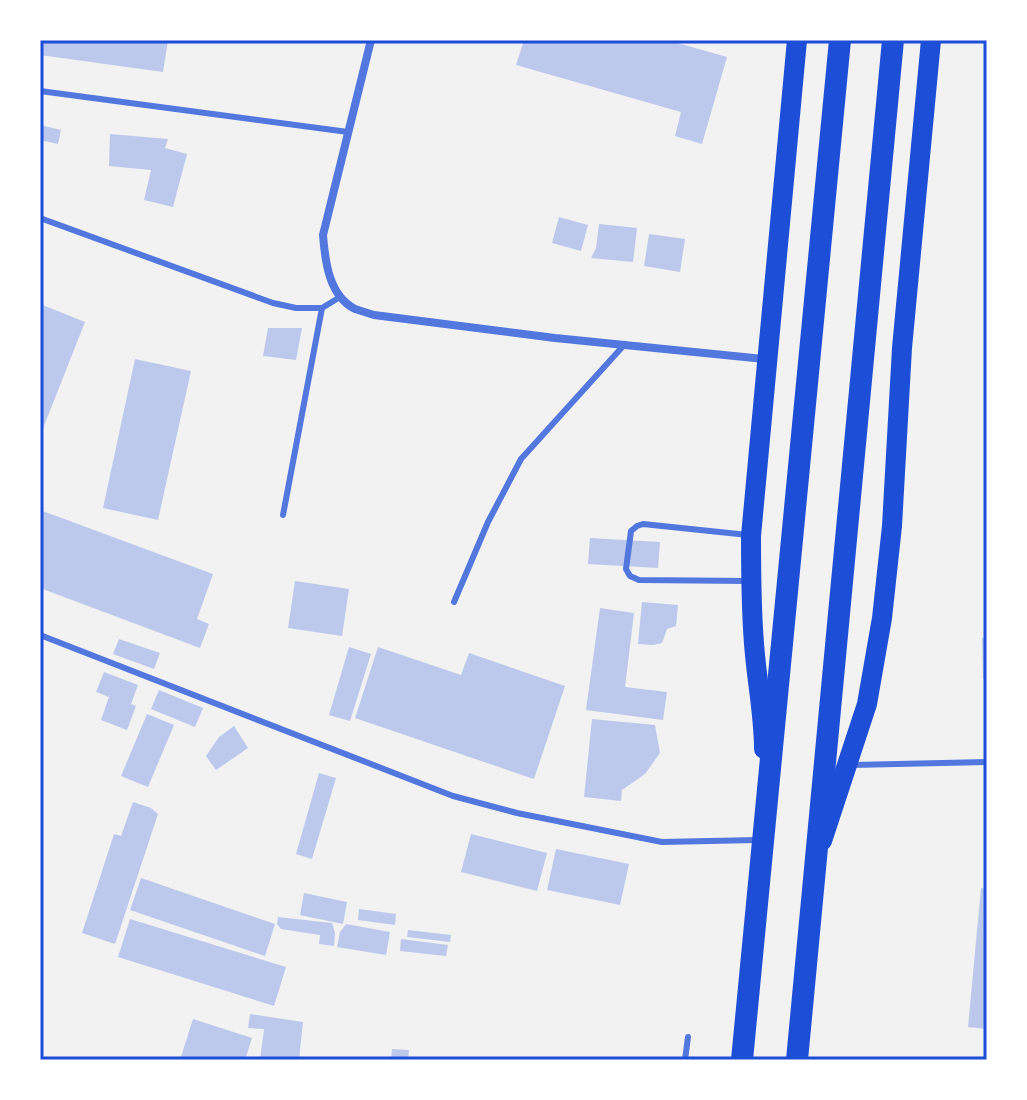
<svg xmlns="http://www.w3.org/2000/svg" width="1027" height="1100" font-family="'Alegreya Sans',sans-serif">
<rect width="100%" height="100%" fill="#f2f2f2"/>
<g fill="#bdc9ec">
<path d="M 40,40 L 168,40 L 163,72 L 40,55 Z"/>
<path d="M 524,40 L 667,40 L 727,57 L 702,144 L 675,136 L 681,112 L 516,65 Z"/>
<path d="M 40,125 L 61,130 L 58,144 L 40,140 Z"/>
<path d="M 110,134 L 168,139 L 165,148 L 187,154 L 173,207 L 144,200 L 151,170 L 109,166 Z"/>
<path d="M 559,217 L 588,225 L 581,251 L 552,243 Z"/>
<path d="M 599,224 L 637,228 L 633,262 L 591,258 L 596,248 Z"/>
<path d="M 649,234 L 685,239 L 680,272 L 644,266 Z"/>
<path d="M 40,304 L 85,322 L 40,436 Z"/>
<path d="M 268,328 L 302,328 L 296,360 L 263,356 Z"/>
<path d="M 135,359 L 191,371 L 158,520 L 103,508 Z"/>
<path d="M 40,510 L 213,574 L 197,619 L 209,624 L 200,648 L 40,588 Z"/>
<path d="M 590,538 L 660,542 L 658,568 L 588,564 Z"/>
<path d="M 295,581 L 349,589 L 342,636 L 288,628 Z"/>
<path d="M 642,602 L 678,605 L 676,626 L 667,629 L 662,643 L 653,645 L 638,644 Z"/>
<path d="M 600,608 L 634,613 L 625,687 L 667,692 L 663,720 L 586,710 Z"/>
<path d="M 982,638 L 987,638 L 987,679 L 983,679 Z"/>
<path d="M 119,639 L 160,653 L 154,669 L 113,654 Z"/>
<path d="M 349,647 L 371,654 L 350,721 L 329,715 Z"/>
<path d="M 378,647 L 461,675 L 469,653 L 565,686 L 534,779 L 355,718 Z"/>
<path d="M 104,672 L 138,685 L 131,704 L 136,706 L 127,730 L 101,720 L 109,697 L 96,692 Z"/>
<path d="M 159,690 L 203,708 L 195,727 L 151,709 Z"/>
<path d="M 147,714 L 174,725 L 148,787 L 121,776 Z"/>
<path d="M 592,719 L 655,725 L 660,753 L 645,774 L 622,790 L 621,801 L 584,797 Z"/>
<path d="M 234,726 L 248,748 L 216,770 L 206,756 L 219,737 Z"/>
<path d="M 319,773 L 336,778 L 312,859 L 296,854 Z"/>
<path d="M 133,802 L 151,808 L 158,814 L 115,944 L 82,933 L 114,834 L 121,836 Z"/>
<path d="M 471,834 L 547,853 L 537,891 L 461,872 Z"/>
<path d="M 556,849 L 629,864 L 620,905 L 547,890 Z"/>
<path d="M 141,878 L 275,924 L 265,956 L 130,910 Z"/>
<path d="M 981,888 L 987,889 L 987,1029 L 968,1027 Z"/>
<path d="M 304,893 L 347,902 L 343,924 L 300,915 Z"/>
<path d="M 359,909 L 396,914 L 395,925 L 358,920 Z"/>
<path d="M 278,917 L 332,923 L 335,933 L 334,946 L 319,944 L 320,935 L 281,929 L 277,924 Z"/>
<path d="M 130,919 L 286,967 L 274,1006 L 118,957 Z"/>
<path d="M 346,924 L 390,932 L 386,955 L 337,947 L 340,932 Z"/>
<path d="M 408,930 L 451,935 L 450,942 L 407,937 Z"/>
<path d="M 401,939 L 448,945 L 446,956 L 400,951 Z"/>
<path d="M 250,1014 L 303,1022 L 299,1060 L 260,1060 L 264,1029 L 248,1028 Z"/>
<path d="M 193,1019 L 252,1038 L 245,1060 L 180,1060 Z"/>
<path d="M 392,1049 L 409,1050 L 408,1060 L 391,1060 Z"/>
</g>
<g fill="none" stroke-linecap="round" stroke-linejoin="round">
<g stroke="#5277de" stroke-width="6">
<path d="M 40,91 L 348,132"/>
<path d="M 40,218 L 273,303 L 296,308 L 322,308 L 340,297"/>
<path d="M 283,515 L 322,308"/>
<path d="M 748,535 L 643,524 L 637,526 L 631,531 L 626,569 L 630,576 L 639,580 L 748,581"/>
<path d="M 454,602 L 488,522 L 521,459 L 625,344"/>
<path d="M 40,635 L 453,796 L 517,813 L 662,842 L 757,840"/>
<path d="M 852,765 L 987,762"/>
<path d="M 685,1060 L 688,1037"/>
</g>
<path stroke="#5277de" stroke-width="8" d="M 371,40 L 323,235 C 325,261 329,296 355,309 C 361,311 368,313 374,315 L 555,338 L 765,359"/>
<g stroke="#1d4ed8" stroke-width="20">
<path d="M 764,749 C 764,718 758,687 755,655 C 751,616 751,575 751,536 L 797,40"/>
<path d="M 822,841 L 867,704 L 882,618 L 892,526 L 902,348 L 931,40"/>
</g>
<g stroke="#1d4ed8" stroke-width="22">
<path d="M 742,1060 L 840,40"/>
<path d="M 797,1060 L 893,40"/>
</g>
</g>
<rect width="1027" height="1100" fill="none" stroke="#ffffff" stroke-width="84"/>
<rect x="42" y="42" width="943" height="1016" fill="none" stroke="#1d4ed8" stroke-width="3"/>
</svg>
